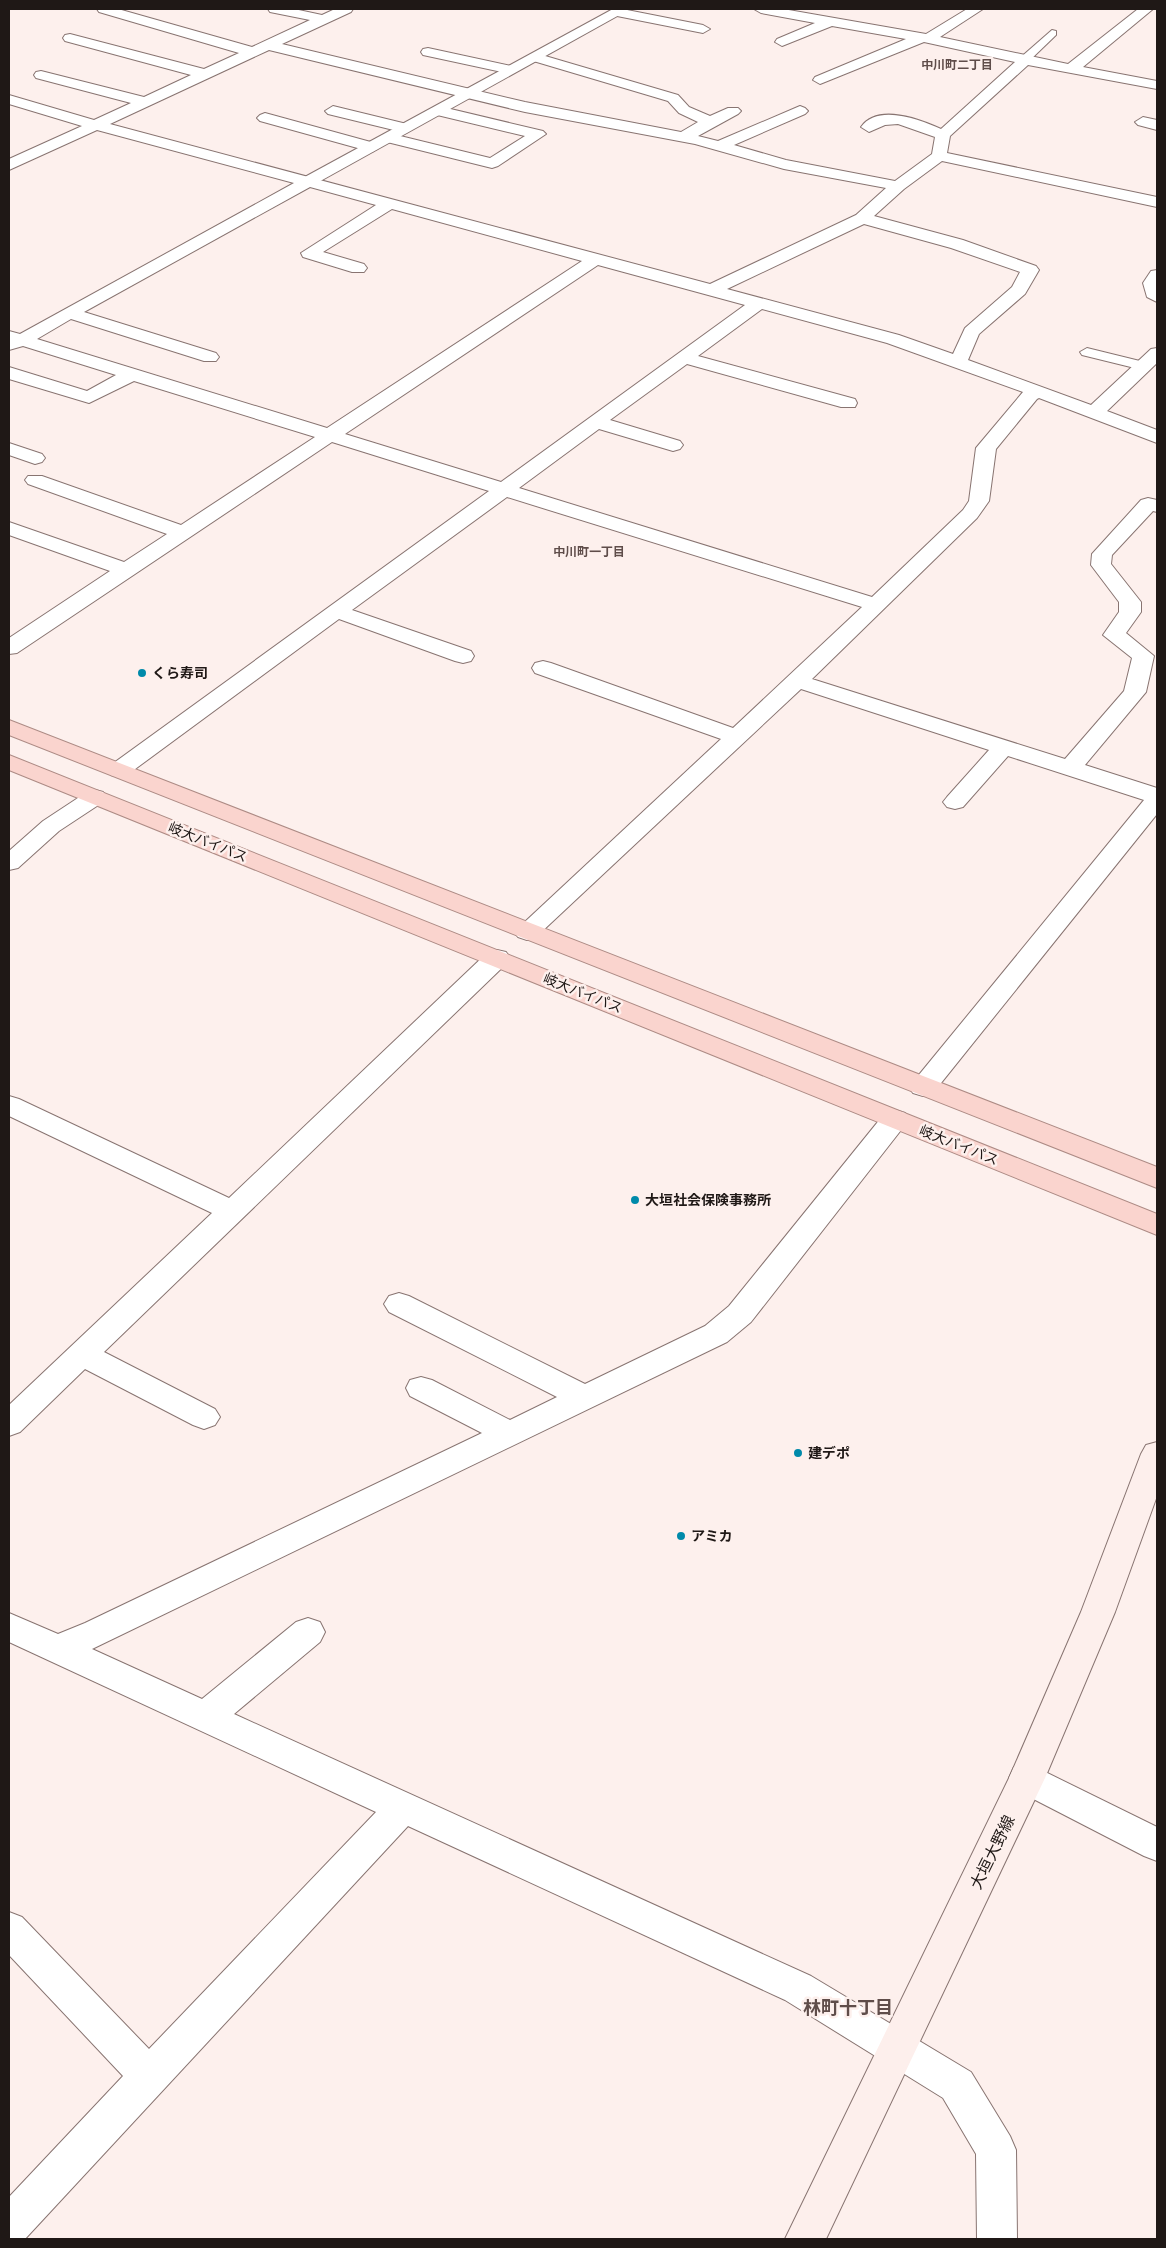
<svg xmlns="http://www.w3.org/2000/svg" width="1166" height="2248" font-family="'PT Sans Narrow','Noto Sans JP',sans-serif">
<rect width="100%" height="100%" fill="#fdf0ed"/>
<g fill="none" stroke-linecap="round" stroke-linejoin="round">
<defs>
<g id="service">
<path d="M 1052,30 L 1056,31 L 1056,35 L 1028,62 L 1020,62 L 1020,58 Z"/>
<path d="M 1087,348 L 1148,363 L 1150,366 L 1143,370 L 1082,355 L 1080,352 Z"/>
</g>
<g id="minor">
<path d="M 97,9 L 118,9 L 252,47 L 310,20 L 270,12 L 268,9 L 294,9 L 322,15 L 335,9 L 353,9 L 351,12 L 282,44 L 525,102 L 681,132 L 698,122 L 679,113 L 668,101 L 530,60 L 528,57 L 535,53 L 678,95 L 689,107 L 710,116 L 728,108 L 738,108 L 741,111 L 738,114 L 698,136 L 718,141 L 800,106 L 805,108 L 808,111 L 805,114 L 734,145 L 786,160 L 895,181 L 932,154 L 935,137 L 898,124 L 885,125 L 869,132 L 861,127 C 878,103 921,120 941,129 L 1015,62 L 924,42 L 820,84 L 813,80 L 815,77 L 906,39 L 832,26 L 782,46 L 775,42 L 777,39 L 815,23 L 761,13 L 754,9 L 783,9 L 926,34 L 967,9 L 983,9 L 940,37 L 1068,64 L 1138,9 L 1153,9 L 1083,67 L 1157,81 L 1157,89 L 1028,65 L 950,136 L 947,153 L 1157,197 L 1157,207 L 942,161 L 904,189 L 874,216 L 963,240 L 1036,266 L 1039,270 L 1025,294 L 979,334 L 968,360 L 1091,405 L 1151,349 L 1157,348 L 1157,363 L 1107,411 L 1157,430 L 1157,443 L 1039,398 L 1037,399 L 996,449 L 989,501 L 977,518 L 812,679 L 1065,759 L 1124,691 L 1132,658 L 1103,635 L 1119,612 L 1119,602 L 1091,565 L 1092,554 L 1141,500 L 1148,498 L 1157,500 L 1157,512 L 1153,511 L 1112,555 L 1111,564 L 1141,602 L 1141,612 L 1126,633 L 1154,656 L 1146,692 L 1085,765 L 1157,788 L 1157,814 L 933,1093 L 923,1096 L 913,1093 L 909,1087 L 1144,800 L 1008,756 L 963,807 L 955,809 L 947,807 L 943,802 L 947,797 L 989,750 L 801,689 L 536,937 L 527,940 L 518,937 L 514,932 L 721,739 L 535,673 L 532,668 L 535,663 L 543,661 L 551,663 L 733,728 L 862,607 L 507,497 L 352,610 L 471,651 L 474,656 L 471,661 L 463,663 L 455,661 L 339,619 L 127,775 L 119,777 L 111,775 L 107,770 L 111,765 L 489,491 L 332,442 L 17,653 L 9,654 L 9,638 L 110,571 L 9,535 L 9,522 L 124,562 L 167,534 L 28,484 L 25,480 L 28,476 L 42,476 L 181,525 L 315,437 L 134,381 L 89,403 L 9,379 L 9,367 L 87,391 L 116,375 L 23,346 L 9,350 L 9,331 L 20,334 L 294,183 L 97,130 L 9,170 L 9,159 L 82,126 L 9,104 L 9,95 L 94,120 L 131,103 L 36,78 L 34,75 L 36,72 L 41,71 L 144,97 L 191,75 L 65,41 L 63,38 L 65,35 L 70,34 L 204,69 L 239,53 L 99,12 ZM 269,50 L 525,112 L 695,144 L 784,169 L 886,188 L 856,215 L 710,284 L 110,124 ZM 310,187 L 376,205 L 301,253 L 303,257 L 352,272 L 364,272 L 367,268 L 364,264 L 323,252 L 392,209 L 582,261 L 327,428 L 37,339 L 71,319 L 204,361 L 216,361 L 219,357 L 216,353 L 84,312 ZM 864,224 L 951,248 L 1020,272 L 1012,287 L 965,328 L 953,354 L 899,335 L 727,289 ZM 598,265 L 745,305 L 501,482 L 345,434 ZM 762,309 L 887,343 L 1023,392 L 976,448 L 969,501 L 963,510 L 872,597 L 519,488 L 599,429 L 673,451 L 680,449 L 683,445 L 680,441 L 610,420 L 687,364 L 841,407 L 855,407 L 857,403 L 855,399 L 698,356 Z"/>
<path d="M 612,9 L 622,9 L 703,25 L 710,29 L 703,33 L 617,16 L 612,15 L 610,12 Z"/>
<path d="M 428,48 L 511,66 L 518,70 L 511,74 L 423,55 L 421,52 L 423,49 Z"/>
<path d="M 333,106 L 411,125 L 414,128 L 406,133 L 328,114 L 325,111 Z"/>
<path d="M 438,106 L 543,131 L 546,134 L 498,166 L 492,168 L 383,141 L 380,138 L 388,133 L 490,158 L 525,136 L 433,114 L 430,111 Z"/>
<path d="M 265,113 L 378,144 L 380,147 L 372,152 L 260,121 L 257,118 L 260,115 Z"/>
<path d="M 1143,117 L 1157,120 L 1157,130 L 1138,125 L 1135,122 Z"/>
<path d="M 1157,270 L 1157,302 L 1147,297 L 1143,283 L 1151,271 Z"/>
<path d="M 9,443 L 42,454 L 45,458 L 42,462 L 35,464 L 9,455 Z"/>
<path d="M 95,790 L 103,792 L 107,797 L 103,802 L 59,831 L 18,868 L 9,870 L 9,851 L 43,821 L 87,792 Z"/>
<path d="M 497,950 L 506,952 L 510,958 L 506,964 L 104,1352 L 215,1409 L 220,1417 L 215,1425 L 204,1429 L 193,1425 L 85,1369 L 20,1432 L 9,1436 L 9,1405 L 212,1213 L 9,1116 L 9,1096 L 19,1099 L 229,1198 L 488,952 Z"/>
<path d="M 895,1110 L 905,1113 L 909,1119 L 905,1125 L 751,1322 L 727,1342 L 92,1649 L 202,1699 L 296,1622 L 308,1618 L 320,1622 L 325,1632 L 320,1642 L 234,1714 L 811,1976 L 971,2072 L 1010,2136 L 1016,2150 L 1017,2239 L 977,2239 L 976,2154 L 943,2098 L 785,2000 L 408,1826 L 25,2239 L 9,2239 L 9,2197 L 123,2076 L 9,1955 L 9,1912 L 22,1917 L 149,2049 L 376,1812 L 9,1642 L 9,1613 L 58,1634 L 85,1623 L 482,1433 L 410,1396 L 406,1388 L 410,1380 L 421,1377 L 432,1380 L 510,1420 L 557,1397 L 389,1312 L 384,1304 L 389,1296 L 399,1293 L 409,1296 L 585,1384 L 705,1326 L 729,1306 L 885,1113 Z"/>
<path d="M 1027,1763 L 1157,1827 L 1157,1861 L 1144,1856 L 1014,1789 L 1009,1778 L 1014,1767 Z"/>
</g>
<path id="tertiary" d="M 613,9 L 630,9 L 315,184 L 303,184 L 301,181 L 303,178 Z"/>
<path id="secondary" d="M 1157,1442 L 1157,1496 L 1115,1612 L 1045,1778 L 826,2239 L 785,2239 L 1010,1776 L 1081,1612 L 1141,1454 L 1146,1445 Z"/>
<g id="trunk">
<path d="M 9,720 L 1157,1167 L 1157,1188 L 9,735 Z"/>
<path d="M 9,755 L 1157,1214 L 1157,1235 L 9,770 Z"/>
</g>
</defs>
<use href="#service" stroke="#887471" stroke-width="2"/>
<use href="#minor" stroke="#887471" stroke-width="2"/>
<use href="#tertiary" stroke="#887471" stroke-width="2"/>
<use href="#secondary" stroke="#887471" stroke-width="2"/>
<use href="#trunk" stroke="#ad8b85" stroke-width="2"/>
<use href="#service" fill="#fff" fill-rule="evenodd"/>
<use href="#minor" fill="#fff" fill-rule="evenodd"/>
<use href="#tertiary" fill="#fff" fill-rule="evenodd"/>
<use href="#secondary" fill="#fdefec" fill-rule="evenodd"/>
<use href="#trunk" fill="#fad4ce" fill-rule="evenodd"/>
</g>
<g fill="#008aaa" stroke="#fdf0ed" stroke-width="2">
<circle cx="142" cy="673" r="5"/>
<circle cx="635" cy="1200" r="5"/>
<circle cx="798" cy="1453" r="5"/>
<circle cx="681" cy="1536" r="5"/>
</g>
<g text-anchor="middle" stroke-width="5" stroke-linejoin="round" paint-order="stroke">
<g font-size="12" font-weight="bold" fill="#5f4d4a" stroke="#fdf0ed">
<text x="957" y="69">中川町二丁目</text>
<text x="589" y="556">中川町一丁目</text>
</g>
<g font-size="14" font-weight="bold" fill="#1f1816" stroke="#fdf0ed" text-anchor="start">
<text x="152" y="678">くら寿司</text>
<text x="645" y="1205">大垣社会保険事務所</text>
<text x="808" y="1458">建デポ</text>
<text x="691" y="1541">アミカ</text>
</g>
<g font-size="14" fill="#1f1816" stroke="#fdf0ed">
<text transform="translate(208 842) rotate(22)" y="5">岐大バイパス</text>
<text transform="translate(583 993) rotate(22)" y="5">岐大バイパス</text>
<text transform="translate(959 1145) rotate(22)" y="5">岐大バイパス</text>
</g>
<g font-size="16" fill="#1f1816" stroke="#fdf0ed">
<text transform="translate(992 1852) rotate(-64)" y="6">大垣大野線</text>
</g>
<g font-size="18" font-weight="bold" fill="#5f4d4a" stroke="#fdf0ed">
<text x="848" y="2014">林町十丁目</text>
</g>
</g>
<rect width="1166" height="2248" fill="none" stroke="#1f1816" stroke-width="20"/>
</svg>
